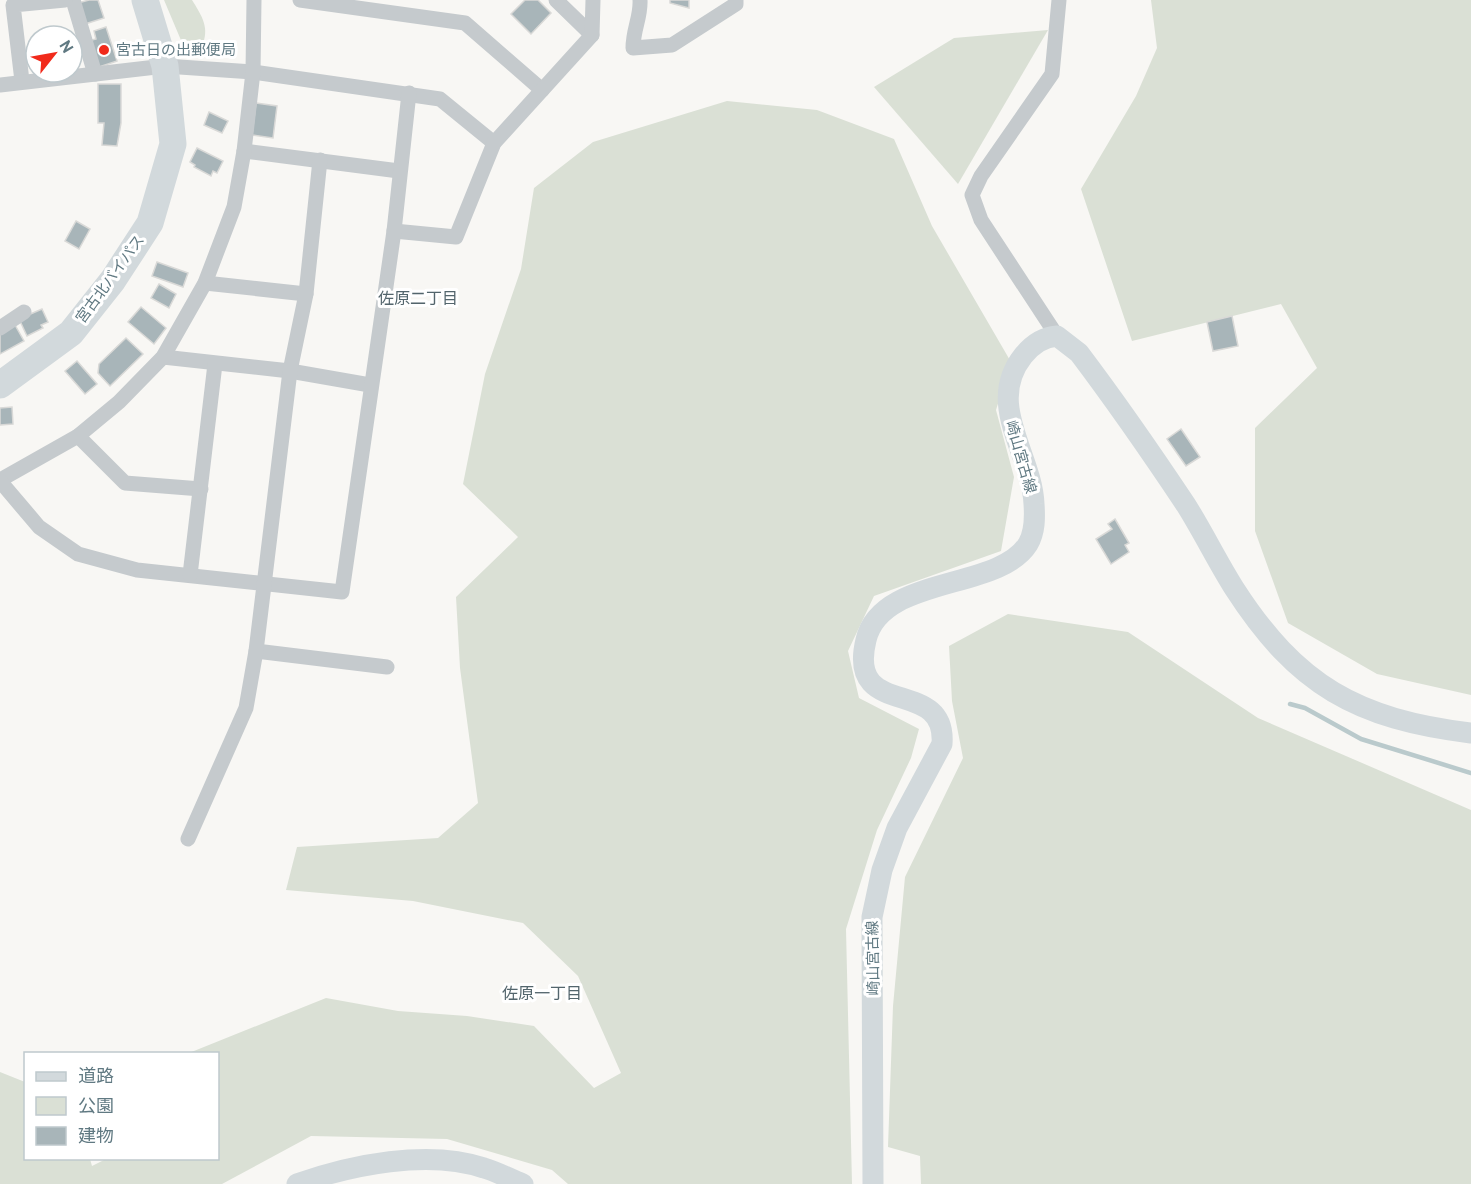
<svg xmlns="http://www.w3.org/2000/svg" width="1471" height="1184" font-family="Overpass,'Noto Sans JP',sans-serif">
<rect width="100%" height="100%" fill="#f8f7f4"/>
<g fill="#dae0d5">
<path d="M 164,0 L 192,0 C 202,16 210,28 202,46 L 192,49 L 183,45 Z"/>
<path d="M 1151,0 L 1471,0 L 1471,695 L 1377,674 L 1288,623 L 1255,531 L 1255,428 L 1317,368 L 1281,304 L 1132,341 L 1081,189 L 1136,96 L 1157,48 Z"/>
<path d="M 1048,30 L 958,184 L 874,87 L 954,38 Z"/>
<path d="M 727,101 L 817,110 L 894,139 L 932,226 L 1011,362 L 996,410 L 1014,477 L 1001,551 L 874,596 L 848,651 L 859,698 L 919,729 L 911,758 L 877,830 L 846,929 L 852,1184 L 568,1184 L 552,1170 L 447,1139 L 311,1136 L 222,1184 L 0,1184 L 0,1072 L 25,1082 L 26,1158 L 90,1159 L 92,1166 L 106,1159 L 218,1158 L 218,1054 L 189,1053 L 326,998 L 398,1011 L 467,1016 L 534,1026 L 594,1088 L 621,1073 L 578,976 L 523,923 L 413,901 L 286,890 L 297,847 L 438,838 L 478,803 L 460,668 L 456,597 L 518,537 L 463,484 L 485,374 L 521,269 L 534,188 L 593,142 Z"/>
<path d="M 1008,614 L 1128,632 L 1258,718 L 1471,810 L 1471,1184 L 921,1184 L 920,1156 L 888,1147 L 893,1006 L 905,877 L 963,758 L 952,701 L 949,646 Z"/>
</g>
<g fill="none" stroke-linecap="round" stroke-linejoin="round">
<path stroke="#bacacc" stroke-width="4.5" d="M 1290,704 L 1305,708 L 1361,739 L 1471,773"/>
</g>
<g fill="#a8b5b9" stroke="#d9d9d7" stroke-width="1.5">
<path d="M 89,0 L 98,0 L 104,18 L 85,24 L 78,3 Z"/>
<path d="M 525,0 L 538,0 L 551,13 L 531,34 L 511,14 Z"/>
<path d="M 670,0 L 689,0 L 689,8 L 670,3 Z"/>
<path d="M 106,27 L 117,61 L 96,68 L 88,41 L 96,39 L 94,31 Z"/>
<path d="M 98,84 L 121,84 L 121,123 L 117,146 L 102,145 L 104,123 L 98,123 Z"/>
<path d="M 256,103 L 277,106 L 273,138 L 252,135 Z"/>
<path d="M 209,112 L 228,121 L 222,133 L 204,125 Z"/>
<path d="M 197,148 L 223,161 L 217,173 L 213,171 L 211,176 L 194,167 L 195,165 L 190,162 Z"/>
<path d="M 76,221 L 90,229 L 79,249 L 65,241 Z"/>
<path d="M 157,262 L 188,273 L 183,287 L 152,276 Z"/>
<path d="M 159,284 L 176,294 L 169,308 L 151,298 Z"/>
<path d="M 141,307 L 166,328 L 154,344 L 128,322 Z"/>
<path d="M 42,309 L 48,322 L 41,325 L 43,328 L 27,336 L 19,319 Z"/>
<path d="M 1232,316 L 1238,346 L 1213,351 L 1207,322 Z"/>
<path d="M 15,325 L 24,341 L 0,354 L 0,333 Z"/>
<path d="M 126,338 L 143,354 L 110,386 L 98,373 L 99,364 Z"/>
<path d="M 77,361 L 97,384 L 85,394 L 65,371 Z"/>
<path d="M 12,407 L 13,424 L 0,425 L 0,408 Z"/>
<path d="M 1181,429 L 1200,457 L 1186,466 L 1167,439 Z"/>
<path d="M 1115,519 L 1129,543 L 1125,545 L 1129,552 L 1111,564 L 1096,539 L 1112,529 L 1108,524 Z"/>
</g>
<g fill="none" stroke-linecap="round" stroke-linejoin="round">
<g stroke="#c5cacd" stroke-width="15">
<path d="M 73,0 L 95,74"/>
<path d="M 300,0 L 465,23 L 542,90"/>
<path d="M 556,0 L 592,35"/>
<path d="M 640,0 C 641,17 633,29 633,48 L 672,45 L 736,4 L 736,0"/>
<path d="M 22,81 L 13,5 L 65,0"/>
<path d="M 0,85 L 165,66 L 253,72 L 440,99 L 494,143"/>
<path d="M 244,151 L 399,171"/>
<path d="M 394,231 L 456,237 L 494,143 L 592,35 L 593,0"/>
<path d="M 205,283 L 306,294"/>
<path d="M 0,328 L 24,312"/>
<path d="M 1057,336 L 981,220 L 972,195 L 981,176 L 1052,74 L 1059,0"/>
<path d="M 163,357 L 290,371 L 370,385"/>
<path d="M 78,436 L 125,483 L 201,489"/>
<path d="M 0,480 L 78,436 L 119,402 L 163,357 L 205,283 L 234,207 L 244,151 L 253,72 L 254,0"/>
<path d="M 0,481 L 39,527 L 78,554 L 137,570 L 342,592 L 394,231 L 409,93"/>
<path d="M 190,575 L 215,364"/>
<path d="M 256,651 L 387,667"/>
<path d="M 188,839 L 246,708 L 256,651 L 290,371 L 306,294 L 320,160"/>
</g>
<g stroke="#d2d9dc" stroke-width="21">
<path d="M 297,1184 C 351,1165 428,1149 484,1168 C 498,1172 510,1179 523,1184"/>
<path d="M 873,1184 L 872,917 L 882,870 L 897,828 L 942,744 C 947,675 846,722 866,640 C 881,575 999,591 1028,544 C 1035,532 1035,518 1034,504 C 1032,454 985,404 1023,356 C 1031,346 1043,337 1057,336 L 1079,353 C 1116,402 1152,454 1186,505 C 1203,532 1217,561 1234,588 C 1297,686 1357,719 1471,733"/>
</g>
<path stroke="#d2d9dc" stroke-width="27" d="M 0,385 L 71,333 L 113,280 L 150,223 L 173,144 L 165,66 L 145,0"/>
</g>
<circle fill="#f12a1b" stroke="#fff" stroke-width="2" cx="104" cy="50" r="6"/>
<g text-anchor="middle" stroke-width="6" stroke-linejoin="round" paint-order="stroke">
<g font-size="15" fill="#607982" stroke="#fff" text-anchor="start">
<text x="116" y="55">宮古日の出郵便局</text>
</g>
<g font-size="15" fill="#607982" stroke="#fff">
<text transform="translate(110 279) rotate(-54)" y="5">宮古北バイパス</text>
<text transform="translate(1021 457) rotate(74)" y="5">崎山宮古線</text>
<text transform="translate(873 958) rotate(-91)" y="5">崎山宮古線</text>
</g>
<g font-size="16" fill="#53656c" stroke="#fff">
<text x="418" y="304">佐原二丁目</text>
<text x="542" y="999">佐原一丁目</text>
</g>
</g>
<rect x="24" y="1052" width="195" height="108" fill="#ffffff" stroke="#bfc9cd" stroke-width="1.5"/>
<rect x="36" y="1072" width="30" height="9" fill="#d2d9dc" stroke="#bfc9cd" stroke-width="1.5"/>
<text x="78" y="1082" font-size="18" fill="#607982">道路</text>
<rect x="36" y="1097" width="30" height="18" fill="#dae0d5" stroke="#bfc9cd" stroke-width="1.5"/>
<text x="78" y="1112" font-size="18" fill="#607982">公園</text>
<rect x="36" y="1127" width="30" height="18" fill="#a8b5b9" stroke="#bfc9cd" stroke-width="1.5"/>
<text x="78" y="1142" font-size="18" fill="#607982">建物</text>
<g transform="translate(54 54) rotate(59)"><circle r="28" fill="#ffffff" stroke="#bfc9cd" stroke-width="1.5"/>
<path d="M0-4.5L10 22L0 15L-10 22Z" fill="#f12a1b"/>
<text y="-9" font-size="16" font-weight="bold" text-anchor="middle" fill="#607982">N</text>
</g>
</svg>
